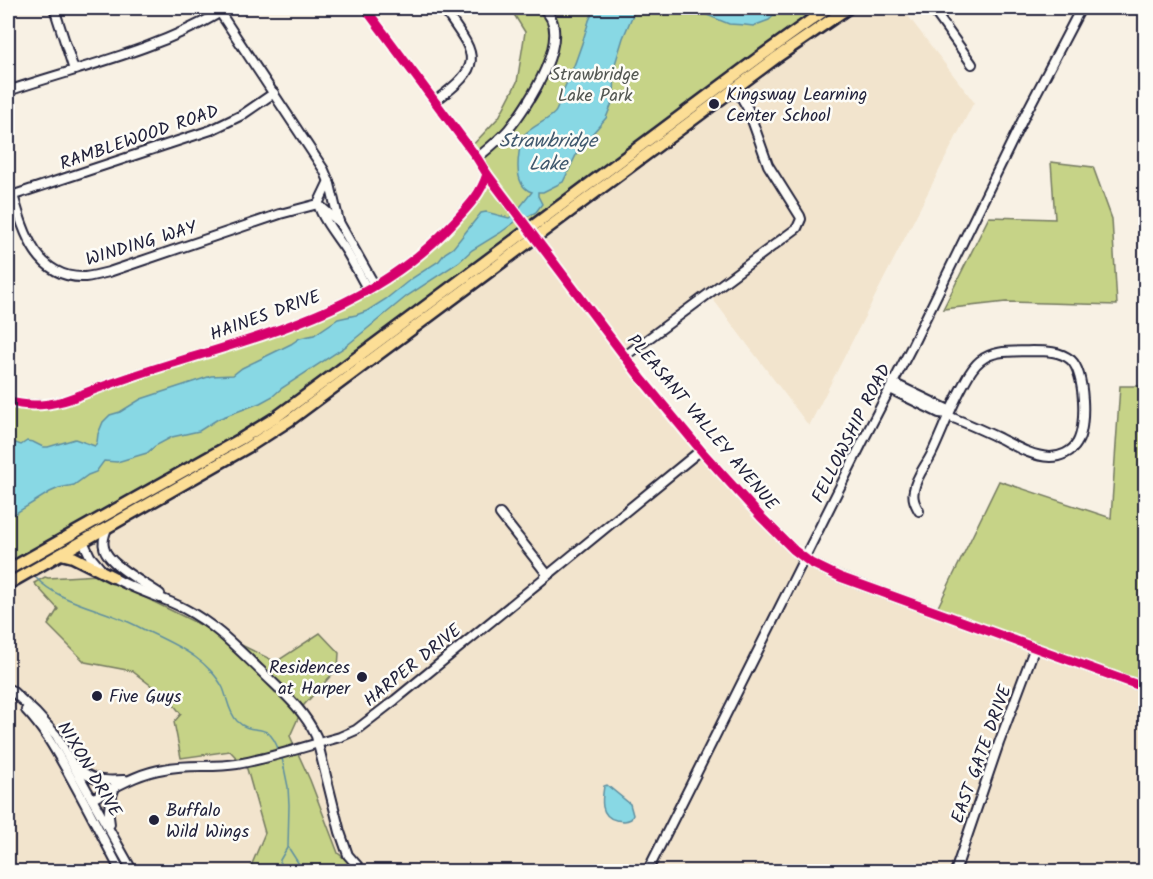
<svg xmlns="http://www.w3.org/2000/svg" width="1153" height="879" font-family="Kalam,sans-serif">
<rect width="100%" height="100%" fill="#f8f1e4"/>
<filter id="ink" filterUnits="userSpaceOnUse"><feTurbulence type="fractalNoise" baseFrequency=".0167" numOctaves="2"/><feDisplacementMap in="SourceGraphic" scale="12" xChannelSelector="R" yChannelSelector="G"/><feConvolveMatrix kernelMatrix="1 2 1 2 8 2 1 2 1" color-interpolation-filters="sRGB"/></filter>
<g filter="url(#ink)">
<path fill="#f2e4cd" d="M 848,8 L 902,8 L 974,102 L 809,426 L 709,294 L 625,356 L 781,538 L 823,569 L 1145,687 L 1145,871 L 8,871 L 8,584 L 216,465 Z"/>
<g fill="#c6d387" stroke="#747a61" stroke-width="1.5">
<path d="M 510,8 L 828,8 L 275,418 L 8,567 L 8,399 L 47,405 L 281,330 L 375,286 L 451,225 L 487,174 L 469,149 L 499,117 L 517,82 L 525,32 Z"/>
<path d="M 1051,162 L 1093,167 L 1112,219 L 1117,305 L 1006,302 L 943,309 L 989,217 L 1055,219 Z"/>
<path d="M 1120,386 L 1145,386 L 1145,689 L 935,613 L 999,481 L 1111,518 Z"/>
<path d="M 99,575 L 276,662 L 320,633 L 339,653 L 338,668 L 304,705 L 290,736 L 310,780 L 338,853 L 358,871 L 249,871 L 265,833 L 247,769 L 230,751 L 181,758 L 174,722 L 181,714 L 170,700 L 132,671 L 85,662 L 48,625 L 58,609 L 34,583 L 45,577 L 48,578 Z"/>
</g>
<g fill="#88d8e4" stroke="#5f8fa0" stroke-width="1.5">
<path d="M 595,8 L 642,8 L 634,12 L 623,38 L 615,64 L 614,98 L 606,118 L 579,149 L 563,182 L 543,192 L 538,192 L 538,196 L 542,204 L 536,212 L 529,216 L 523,216 L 500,233 L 472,250 L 459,262 L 407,296 L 345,347 L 282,388 L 273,396 L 260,403 L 218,419 L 199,431 L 172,437 L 155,446 L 147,453 L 117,462 L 104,461 L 96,472 L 88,475 L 74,485 L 59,488 L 50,492 L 8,518 L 8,449 L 16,443 L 21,445 L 27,441 L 33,442 L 43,447 L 48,447 L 75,439 L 95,446 L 97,442 L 98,434 L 103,422 L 110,415 L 120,412 L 141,399 L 211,376 L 233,375 L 242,368 L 291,344 L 300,338 L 314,335 L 338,319 L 356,315 L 367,311 L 386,299 L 411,279 L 439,261 L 445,253 L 453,248 L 481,213 L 486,212 L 509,218 L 519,211 L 520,207 L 532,192 C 516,187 517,167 519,153 C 520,147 520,140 524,135 C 532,126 553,118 556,111 C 559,105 560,99 562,93 C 573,71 581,48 588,24 C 589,18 593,14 595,8 Z"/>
<path d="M 685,8 L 781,8 L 769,20 L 753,26 L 745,25 L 729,24 L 695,10 Z"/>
<path d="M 607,785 L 630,804 L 633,815 L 631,819 C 625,822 622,821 616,820 C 599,816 602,799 604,786 Z"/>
</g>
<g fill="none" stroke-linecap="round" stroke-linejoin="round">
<g stroke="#5f8fa0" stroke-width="1.5">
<path d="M 35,577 C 59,602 95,607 126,621 C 134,624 142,629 151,633 C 166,640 181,647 195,657 C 205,664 217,676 223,688 C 228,700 228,711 237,721 C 254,738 267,717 279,751"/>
<path d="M 282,758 L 288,787 L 289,805 L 288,847 L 304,872"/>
<path d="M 280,872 L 280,860 L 287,848"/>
</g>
<defs>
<g id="minor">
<path d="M 54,8 L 74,70"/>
<path d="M 217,8 L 324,170 L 330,184 L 339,222 L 375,286"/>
<path d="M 365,8 L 477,158 L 487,174 L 641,378 L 704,454 L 761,517 L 794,550 L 811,563 L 840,577 L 1146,688"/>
<path d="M 932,8 L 972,64"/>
<path d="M 8,91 C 79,67 155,51 221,12"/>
<path d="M 435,101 C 488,63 475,54 443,8"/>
<path d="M 477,158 C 488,149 499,140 508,130 C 527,107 577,32 542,8"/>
<path d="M 329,181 L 318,204 C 323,220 335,234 345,249 C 353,262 360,276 368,290"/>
<path d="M 13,195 C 24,233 37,279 85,277 C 93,276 101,274 109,272 L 280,214 L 318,204"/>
<path d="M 8,197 L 211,130 L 242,115 L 274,93"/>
<path d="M 319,205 L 339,222"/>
<path d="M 625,356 L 797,228 L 801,219 L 800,216 L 768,165 L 748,109 L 736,88"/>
<path d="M 893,383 L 947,409 L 948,414 L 953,418 C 969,424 984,431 999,438 C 1015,446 1031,456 1050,457 C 1060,457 1072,452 1077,443 C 1087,427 1085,373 1071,360 C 1060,351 1046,351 1032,351 C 1015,352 994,349 980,361 C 971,368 967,378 962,387 C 950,409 942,432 932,453 C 926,466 916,476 914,490 C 912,498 915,504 919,511"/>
<path d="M 890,389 L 939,413 L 948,414"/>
<path d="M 8,401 C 26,407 44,406 63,401 C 73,398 83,394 93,390 C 118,381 144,372 170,364 C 272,333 376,306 451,225 C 466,209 480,196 487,174"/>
<path d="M 500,514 L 547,574"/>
<path d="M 107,528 C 105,534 102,541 104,547 C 106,563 146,584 160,594"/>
<path d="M 83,541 L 90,556 L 100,568"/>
<path d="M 109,575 C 132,590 161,596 185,609 C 214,624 236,647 260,670 C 281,691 303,708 316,736 L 340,832 L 348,855 L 363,872"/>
<path d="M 11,690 L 36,713 L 56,735 L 133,872"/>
<path d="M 26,710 C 45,730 57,753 70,776 C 88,808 104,840 121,872"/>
<path d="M 78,768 C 93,782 105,781 125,780"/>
<path d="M 92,799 C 116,787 138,773 164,769 C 188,764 213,768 237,764 C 272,758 306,746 340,737 L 356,730 L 395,700 L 701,450"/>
<path d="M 110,824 C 107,811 110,800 115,787"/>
<path d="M 647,872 L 865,437 L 911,348 L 1025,115 L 1081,8"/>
<path d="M 955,872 L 999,743 L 1035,647"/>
</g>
<path id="major" d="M 1145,8 L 1146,8"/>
<g id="highway">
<path d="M 61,554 L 73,557 L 113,577"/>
<path d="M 8,570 L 241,439 L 275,418 L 320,385 L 761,56 L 828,8"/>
<path d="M 8,584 L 248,447 L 290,420 L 777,57 L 848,8"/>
</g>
</defs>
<use href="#minor" stroke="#22223b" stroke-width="12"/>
<use href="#major" stroke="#22223b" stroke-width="14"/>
<use href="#highway" stroke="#22223b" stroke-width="15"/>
<use href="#minor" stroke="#fdfcf7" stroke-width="8"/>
<use href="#major" stroke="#fcde96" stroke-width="9"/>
<use href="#highway" stroke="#fcde96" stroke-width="10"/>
<defs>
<g id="cycleway">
<path d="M 365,8 L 477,158 L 487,174 L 641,378 L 704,454 L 761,517 L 794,550 L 811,563 L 840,577 L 1146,688"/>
<path d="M 8,401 C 26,407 44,406 63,401 C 73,398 83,394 93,390 C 118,381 144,372 170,364 C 272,333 376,306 451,225 C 466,209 480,196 487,174"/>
</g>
</defs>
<use href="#cycleway" stroke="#fdfcf7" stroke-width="13"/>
<use href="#cycleway" stroke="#d6006c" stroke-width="9"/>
</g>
</g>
<g fill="#22223b" stroke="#fdfcf7" stroke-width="2">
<circle cx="714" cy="104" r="6"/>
<circle cx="362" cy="677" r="6"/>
<circle cx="97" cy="696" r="6"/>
<circle cx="154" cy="820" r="6"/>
</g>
<g text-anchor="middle" stroke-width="5" stroke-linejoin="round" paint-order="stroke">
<g font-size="18" fill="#535752" stroke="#fdfcf7">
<text x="595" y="80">Strawbridge<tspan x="595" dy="21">Lake Park</tspan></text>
</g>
<g font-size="18" fill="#22223b" stroke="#fdfcf7" text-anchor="start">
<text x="726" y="100">Kingsway Learning<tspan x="726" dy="21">Center School</tspan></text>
<text x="350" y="673" text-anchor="end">Residences<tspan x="350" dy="21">at Harper</tspan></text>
<text x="109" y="702">Five Guys</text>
<text x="166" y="816">Buffalo<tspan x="166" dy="21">Wild Wings</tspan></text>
</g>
<g font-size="18" fill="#22223b" stroke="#fdfcf7">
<text transform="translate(139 137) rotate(-19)" y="6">RAMBLEWOOD ROAD</text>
<text transform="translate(141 243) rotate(-17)" y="6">WINDING WAY</text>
<text transform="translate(265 315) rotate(-20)" y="6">HAINES DRIVE</text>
<text transform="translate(703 422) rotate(50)" y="6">PLEASANT VALLEY AVENUE</text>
<text transform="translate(851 433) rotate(-63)" y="6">FELLOWSHIP ROAD</text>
<text transform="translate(412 665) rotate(-39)" y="6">HARPER DRIVE</text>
<text transform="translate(981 754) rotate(-70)" y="6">EAST GATE DRIVE</text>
<text transform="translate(90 769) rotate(59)" y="6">NIXON DRIVE</text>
</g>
<g font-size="20" font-style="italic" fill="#41596e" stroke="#fdfcf7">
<text x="548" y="147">Strawbridge<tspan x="548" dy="23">Lake</tspan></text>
</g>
</g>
<rect width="1153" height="879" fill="none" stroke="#fdfcf7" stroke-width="30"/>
<rect x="15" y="15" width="1123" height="849" fill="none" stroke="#22223b" stroke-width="2" filter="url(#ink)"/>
</svg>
